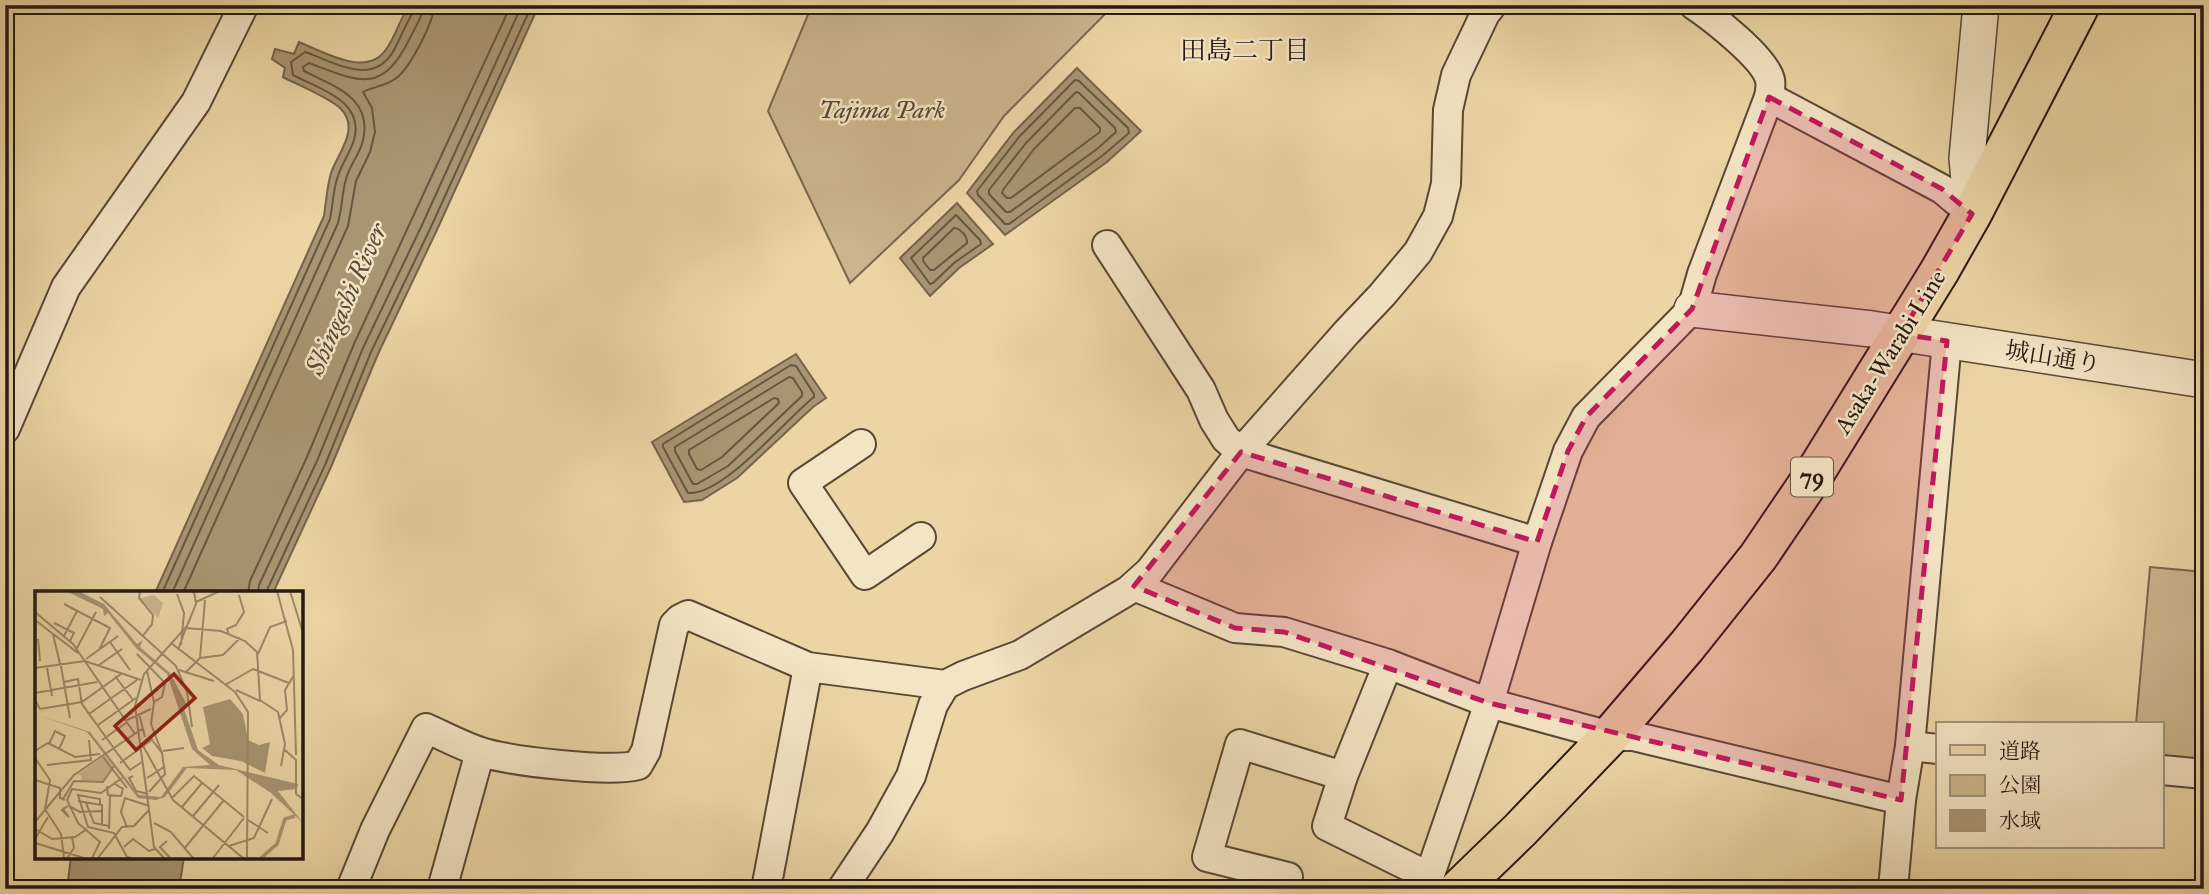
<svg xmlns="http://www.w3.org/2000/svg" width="2209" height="894" font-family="'IM FELL Great Primer','Noto Serif JP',serif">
<rect width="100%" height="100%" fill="#ecd5a5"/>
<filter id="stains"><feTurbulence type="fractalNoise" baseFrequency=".00286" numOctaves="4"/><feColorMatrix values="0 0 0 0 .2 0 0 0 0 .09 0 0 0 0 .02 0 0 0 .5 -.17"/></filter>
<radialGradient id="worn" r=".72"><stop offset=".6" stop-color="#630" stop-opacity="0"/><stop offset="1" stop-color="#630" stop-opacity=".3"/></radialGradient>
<g fill="#cab58c" stroke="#78674e" stroke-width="2">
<path d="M 812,5 L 1114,5 L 1004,116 L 959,180 L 850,283 L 768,111 Z"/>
<path d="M 2150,567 L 2204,572 L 2204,765 L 2162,761 L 2162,724 L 2136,724 Z"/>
</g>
<g fill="#a89572" stroke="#74634b" stroke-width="2">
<path d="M 410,5 L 539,5 L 436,232 L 378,354 L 331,467 L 273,593 L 155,593 L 324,216 C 326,202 327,187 331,173 C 338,153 361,128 340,108 C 328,97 298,85 283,77 L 285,68 L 272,59 L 275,49 L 294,54 L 299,42 C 324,52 368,79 387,48 C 396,35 400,18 410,5 Z"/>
<path d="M 1077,68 L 1141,131 L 1107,162 L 1005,235 L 967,193 L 1014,132 Z"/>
<path d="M 957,203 L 993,244 L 959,268 L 930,296 L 900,258 Z"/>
<path d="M 796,354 L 826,398 L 813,407 L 737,478 L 702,500 L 684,502 L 652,442 Z"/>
<path d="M 71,857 L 184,857 L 179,889 L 67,889 Z"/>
</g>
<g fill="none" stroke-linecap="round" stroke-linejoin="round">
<g stroke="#665741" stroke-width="2">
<path d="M 1075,80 L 1079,81 L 1128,128 L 1129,133 L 1102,156 L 1009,224 L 1005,224 L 978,195 L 977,191 L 1019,137 Z"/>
<path d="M 1076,92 L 1079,93 L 1115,128 L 1116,132 L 1097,149 L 1010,212 L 1006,212 L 989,194 L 989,190 L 1026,143 Z"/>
<path d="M 1075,108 L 1080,108 L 1100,128 L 1100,132 L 1011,198 L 1007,198 L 1002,193 L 1003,190 L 1034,149 Z"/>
<path d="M 956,215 L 980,240 L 981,244 L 954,263 L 933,283 L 930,284 L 911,258 Z"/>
<path d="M 954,228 C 960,228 968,237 967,243 L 934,270 L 930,270 L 923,261 L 923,258 Z"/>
<path d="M 791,365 L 796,366 L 814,394 L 814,397 C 786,419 723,496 688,493 L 663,447 L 663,444 Z"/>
<path d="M 789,377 L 793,378 L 802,392 L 802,396 L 728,466 L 697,484 L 693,484 L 675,451 L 675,447 Z"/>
<path d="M 774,398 L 778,399 L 779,403 L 722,457 L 701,470 L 697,469 L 689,454 L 689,450 Z"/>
<path d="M 162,593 L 330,219 C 333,205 333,189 338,176 C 342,163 350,153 354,140 C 365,101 320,89 293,75 L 291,62 L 305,52 C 335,62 373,88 394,50 C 401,37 406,23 414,11 L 415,5"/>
<path d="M 172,593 L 338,223 C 342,209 342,193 346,179 C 349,167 358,156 362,144 C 375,99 336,87 304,71 L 303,67 L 309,63 C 357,81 381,96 409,40 C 414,29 423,17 424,5"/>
<path d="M 183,593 L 348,226 L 356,181 L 370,152 L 375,132 L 372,108 L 363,92 C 373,87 385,86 395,79 C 409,70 434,22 434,5"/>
<path d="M 248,593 L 250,581 L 307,457 L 354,344 L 511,5"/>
<path d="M 258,593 L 259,585 L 317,461 L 363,348 L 422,225 L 522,5"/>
<path d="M 267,593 L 268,588 L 325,465 L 371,352 L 430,229 L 532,5"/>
</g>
<defs>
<g id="minor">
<path d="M 1769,97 L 1942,189 L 1972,214"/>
<path d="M 1107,245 L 1201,390 L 1214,420 L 1226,439 L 1241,452 L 1537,542"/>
<path d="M 5,429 L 66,287 L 196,102 L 244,5"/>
<path d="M 861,444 L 803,483 L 865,575 L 921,537"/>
<path d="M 1134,586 L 1235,628 L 1284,632 L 1388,664 L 1489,703 L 1610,736 L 1633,736 L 1901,800"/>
<path d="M 1388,664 L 1343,776 L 1327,826 L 1428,876"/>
<path d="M 1910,746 L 1938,749"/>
<path d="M 2162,770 L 2204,774"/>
<path d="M 351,889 L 375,830 L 426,728 C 444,736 462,746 481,752 C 510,761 611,773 638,765 L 646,751 L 674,625 L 680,619 L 688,615 L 808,667 L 945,685"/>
<path d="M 442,889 L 480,752"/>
<path d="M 766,889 L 808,667"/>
<path d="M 842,889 L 880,832 L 911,776 L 933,705 L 945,685 L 963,676 L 1020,655 L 1129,590 L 1150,571 L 1241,452 L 1347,332 L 1382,295 L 1418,252 L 1438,216 L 1446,184 L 1448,110 L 1456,75 L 1485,14 L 1492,5"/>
<path d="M 1284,889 L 1288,877 L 1207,857 L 1240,744 L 1343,776"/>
<path d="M 1425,889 L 1489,703 L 1537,542 L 1568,451 L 1586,417 L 1692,309 L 1702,274 L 1769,97 C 1770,92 1771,85 1770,80 C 1765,58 1713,18 1694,5"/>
<path d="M 1893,889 L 1901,800 L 1910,746 L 1947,341"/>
</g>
<g id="tertiary">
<path d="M 1972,214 L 1967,158 L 1981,5"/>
<path d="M 1692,309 L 1872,329 L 2204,380"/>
</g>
<path id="primary" d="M 1459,889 L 1520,830 L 1610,736 L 1687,646 L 1758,557 L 1813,476 L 1939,272 L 1972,214 L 2080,5"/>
</defs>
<use href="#minor" stroke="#574835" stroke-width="32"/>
<use href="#tertiary" stroke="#574835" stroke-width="38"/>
<use href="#primary" stroke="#251910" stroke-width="42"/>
<use href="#minor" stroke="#f3e4c4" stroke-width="28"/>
<use href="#tertiary" stroke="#f3e4c4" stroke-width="35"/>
<use href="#primary" stroke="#ecd5a5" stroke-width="38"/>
</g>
<path fill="#c2185b" fill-opacity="0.2" stroke="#c2185b" stroke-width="5" stroke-dasharray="14 9" stroke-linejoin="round" d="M 1769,97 L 1942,189 L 1972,214 L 1901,334 L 1947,341 L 1901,800 L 1489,703 L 1284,632 L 1235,628 L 1134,586 L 1241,452 L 1537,542 L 1568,451 L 1586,417 L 1692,309 Z"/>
<g text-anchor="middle" stroke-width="5" stroke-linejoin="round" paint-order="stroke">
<rect fill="#f3e4c4" stroke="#635646" stroke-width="2" x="1791" y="457.5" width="42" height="39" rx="5"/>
<g font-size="23" font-weight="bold" fill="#251910">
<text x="1812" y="485">79</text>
</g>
<g font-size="24" font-style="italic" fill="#574835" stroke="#f3e4c4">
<text x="882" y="118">Tajima Park</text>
</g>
<g font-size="24" fill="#251910" stroke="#f3e4c4">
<text transform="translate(1890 352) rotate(-58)" y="8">Asaka-Warabi Line</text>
<text transform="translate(2053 357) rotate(9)" y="8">城山通り</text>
</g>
<g font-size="26" fill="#251910" stroke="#f3e4c4">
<text x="1245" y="59">田島二丁目</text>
</g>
<g font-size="26" font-style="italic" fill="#594b37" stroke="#f3e4c4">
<text transform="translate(346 299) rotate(-66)" y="9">Shingashi River</text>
</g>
</g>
<g transform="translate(35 591)">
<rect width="268" height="268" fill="#ecd5a5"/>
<path d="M 119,4 L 128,12 L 123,27 L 105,7 ZM 70,165 L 78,175 L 68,191 L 47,190 L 46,184 L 42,184 Z" fill="#cab58c"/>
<path d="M 31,0 L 45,1 L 69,13 L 102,53 L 108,49 L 105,56 L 135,82 L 151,112 L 149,118 L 163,159 L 184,174 L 263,193 L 262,198 L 243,200 L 268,232 L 236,202 L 201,179 L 152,177 L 130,206 L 121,209 L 103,207 L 52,141 L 0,123 L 55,141 L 104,204 L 126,206 L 148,176 L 175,174 L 157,158 L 132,83 L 101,57 L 73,22 L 69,25 L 68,18 ZM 195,108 L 208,123 L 213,149 L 224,154 L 235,151 L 230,182 L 206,170 L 177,165 L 167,157 L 175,153 L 168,116 Z" fill="#a89572"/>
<path fill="none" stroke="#a89572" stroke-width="3.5" d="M 226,267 L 242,253 L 250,228 L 260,225"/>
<path fill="none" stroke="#9c8a69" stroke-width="2" d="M 105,0 L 104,7 L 118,24 L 117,33 L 107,46M 242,0 L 258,59 L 261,164M 255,0 L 268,42M 142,3 L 149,22 L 146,54M 65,6 L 141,75 L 152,101 L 157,136M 161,11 L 185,0M 29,13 L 75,37 L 64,59M 0,21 L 38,53 L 100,143M 0,29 L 43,62M 19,32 L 39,42 L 35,50M 18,43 L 25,73M 194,44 L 192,38 L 201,34 L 209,21 L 204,4M 29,45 L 42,20M 3,48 L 5,70M 75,51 L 95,79M 136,52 L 200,101 L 213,121 L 212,267M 42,57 L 61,21M 143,59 L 151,37 L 186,40 L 210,50 L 222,61 L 225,109 L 243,121 L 250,153 L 246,175M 102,63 L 130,92 L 127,106 L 119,111M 223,63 L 235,36 L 252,30M 165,67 L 170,9M 51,68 L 83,45M 64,74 L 87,58M 26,75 L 35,127M 0,77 L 50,70 L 106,89M 12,77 L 17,105M 144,79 L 179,90M 112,80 L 119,111 L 116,133 L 127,162M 151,81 L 165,67 L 188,64 L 205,47M 80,85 L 98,109M 29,91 L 43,88 L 47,113 L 78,156M 190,94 L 218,78 L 254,92M 201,99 L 225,110M 0,102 L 62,91M 0,109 L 5,118 L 47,111 L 86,83M 54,123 L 102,89M 104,123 L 110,146M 244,128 L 252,119 L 250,99 L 259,84M 90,130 L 116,118M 63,134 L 101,107M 67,149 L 91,132M 14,153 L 20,140 L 30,145 L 24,158M 107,153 L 138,209 L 208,267M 79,158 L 95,179 L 107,171M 250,159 L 261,169 L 261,203 L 268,208M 0,160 L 13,152 L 40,166 L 65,163M 128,160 L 149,157M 68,166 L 92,197M 0,167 L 15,189 L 10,218 L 26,243 L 29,267M 85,172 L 118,148M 12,174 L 56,169 L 54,149M 98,185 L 94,187 L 101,200 L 113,203M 112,187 L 129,176 L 127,162 L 117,149M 0,189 L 25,197 L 25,207 L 30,209M 72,195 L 73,204 L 86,205 L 88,198 L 80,193M 114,201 L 130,183 L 129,176M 137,207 L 159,185 L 209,226M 28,208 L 39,190 L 68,191 L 79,175M 43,210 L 67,214 L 67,234M 51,212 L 59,232 L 74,235M 65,214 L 65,208 L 43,204 L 53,236 L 79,242 L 92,266 L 97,267M 34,215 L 45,221 L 67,220M 147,216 L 167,192M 28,218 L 34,226 L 27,219 L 28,218 L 33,215M 158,225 L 184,194M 213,229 L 233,242M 0,231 L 39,184 L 107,138M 119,232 L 136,241 L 158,267M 92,236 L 86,221 L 90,207 L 114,215M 0,238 L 17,248 L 40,246 L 52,238M 74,238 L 75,204M 0,248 L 13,226M 132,250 L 125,256 L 135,267M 0,252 L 49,267M 194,255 L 219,247 L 237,208M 89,256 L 98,248 L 114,260 L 120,258M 149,258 L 189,209M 32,267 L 39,257 L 37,246M 57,267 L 65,251 L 43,232 L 32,209 L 37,198 L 66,202 L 87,187M 63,267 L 87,236 L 99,235 L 114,219M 129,267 L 119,256 L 100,115 L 109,83 L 152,35 L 161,13 L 159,0M 178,267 L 209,227"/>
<path fill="#8f2418" fill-opacity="0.15" stroke="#8f2418" stroke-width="3.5" d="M 139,83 L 160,107 L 101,159 L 80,135 Z"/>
<rect width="268" height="268" fill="none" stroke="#251910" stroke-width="3.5"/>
</g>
<rect width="2209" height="894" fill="none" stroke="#ecd5a5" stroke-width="28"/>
<rect x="7" y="7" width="2195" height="880" fill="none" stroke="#251910" stroke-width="3.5"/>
<rect x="14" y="14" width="2181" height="866" fill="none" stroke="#251910" stroke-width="2"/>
<rect x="1936" y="722" width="228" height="126" fill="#f3e4c4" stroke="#a1937c" stroke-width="2"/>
<rect x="1950" y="745" width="35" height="10" fill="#ecd5a5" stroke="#a1937c" stroke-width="2"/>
<text x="1999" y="758" font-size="21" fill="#251910">道路</text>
<rect x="1950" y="775" width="35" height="21" fill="#cab58c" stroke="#a1937c" stroke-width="2"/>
<text x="1999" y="792" font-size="21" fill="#251910">公園</text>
<rect x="1950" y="810" width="35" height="21" fill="#a89572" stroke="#a1937c" stroke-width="2"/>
<text x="1999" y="828" font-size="21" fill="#251910">水域</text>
<rect width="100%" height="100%" filter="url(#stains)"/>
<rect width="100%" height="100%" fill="url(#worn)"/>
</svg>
